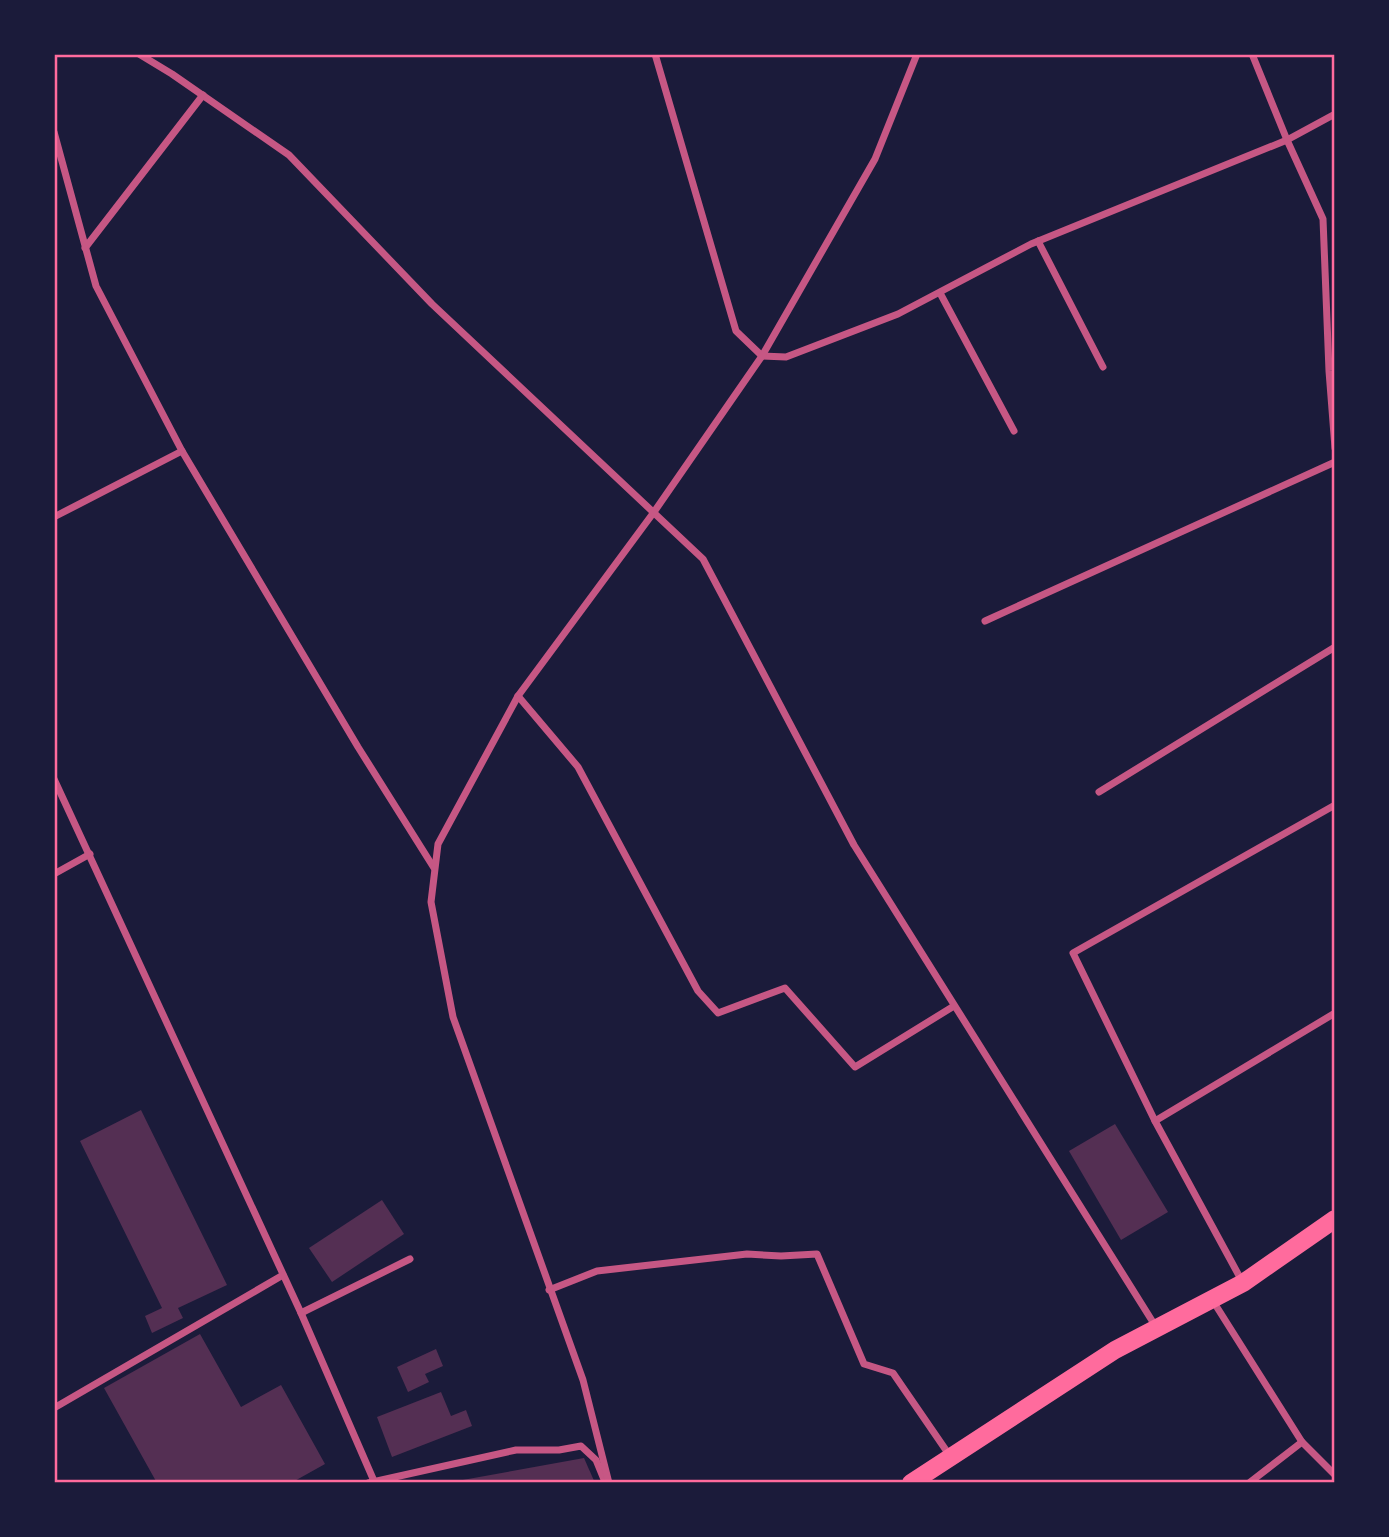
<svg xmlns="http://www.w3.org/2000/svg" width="1389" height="1537" font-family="'Public Sans',sans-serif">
<rect width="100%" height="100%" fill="#1b1b3a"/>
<g fill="#542f53">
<path d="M 141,1110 L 227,1285 L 178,1308 L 183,1318 L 152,1333 L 145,1316 L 162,1308 L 80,1141 Z"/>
<path d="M 1115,1124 L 1168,1212 L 1121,1240 L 1069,1151 Z"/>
<path d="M 382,1200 L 404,1234 L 332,1282 L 309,1248 Z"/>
<path d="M 200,1334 L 241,1407 L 281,1385 L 325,1464 L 291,1483 L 157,1483 L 104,1388 Z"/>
<path d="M 436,1349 L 443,1366 L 425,1374 L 429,1382 L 408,1392 L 397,1367 Z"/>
<path d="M 441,1392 L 451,1416 L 466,1410 L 472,1426 L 392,1457 L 377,1417 Z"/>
<path d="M 584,1458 L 595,1483 L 458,1483 L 457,1481 Z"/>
</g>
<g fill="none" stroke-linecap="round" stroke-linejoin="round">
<g stroke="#c65784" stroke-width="7">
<path d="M 139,54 L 172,74 L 289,155 L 432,304 L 703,559 L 854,845 L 1156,1327"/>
<path d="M 655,54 L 736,331 L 762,356 L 786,357 L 898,314 L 1031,244 L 1287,140 L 1335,114"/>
<path d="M 1252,54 L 1287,140 L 1323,219 L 1329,371 L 1335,448"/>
<path d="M 54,132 L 96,286 L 182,451 L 358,747 L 434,868"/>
<path d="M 1038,241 L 1103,367"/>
<path d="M 85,248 L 203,95"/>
<path d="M 940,293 L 1014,431"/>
<path d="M 54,517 L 182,451"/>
<path d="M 985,621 L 1335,462"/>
<path d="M 518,696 L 578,767 L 698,991 L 718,1013 L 785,988 L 855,1067 L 954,1006"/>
<path d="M 54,779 L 301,1313 L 374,1481"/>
<path d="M 1099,792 L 1335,647"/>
<path d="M 54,874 L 90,854"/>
<path d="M 1155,1121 L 1335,1013"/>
<path d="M 1243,1283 L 1155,1121 L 1073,953 L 1335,805"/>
<path d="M 549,1290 L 597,1271 L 747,1254 L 781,1256 L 817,1254 L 864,1364 L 893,1373 L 950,1456"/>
<path d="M 1213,1301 L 1302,1442 L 1335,1475"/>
<path d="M 301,1313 L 410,1259"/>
<path d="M 54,1408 L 283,1275"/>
<path d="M 368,1483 L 516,1450 L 559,1450 L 581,1446 L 596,1460 L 605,1482"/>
<path d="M 609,1483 L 583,1380 L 453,1017 L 431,902 L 438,844 L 518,696 L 654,512 L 762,356 L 875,159 L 917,54"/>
<path d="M 1249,1483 L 1302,1442"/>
</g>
<path stroke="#ff6b9d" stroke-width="18" d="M 911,1483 L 1115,1350 L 1243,1283 L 1335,1219"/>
</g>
<rect width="1389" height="1537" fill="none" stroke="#1b1b3a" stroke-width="112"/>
<rect x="56" y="56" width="1277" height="1425" fill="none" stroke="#ff6b9d" stroke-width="2.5"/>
</svg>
